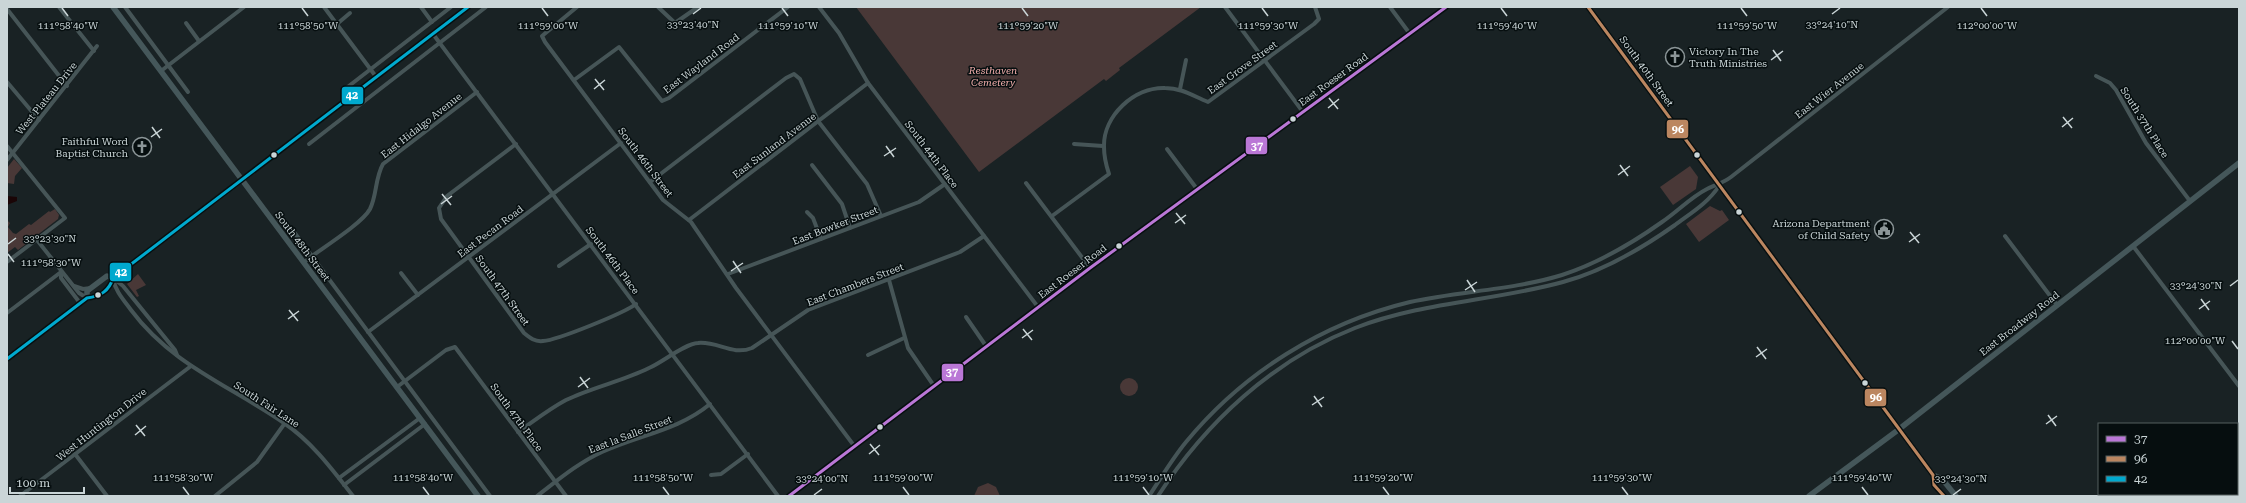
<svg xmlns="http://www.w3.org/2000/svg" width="2246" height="503" font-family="'Roboto Serif',serif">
<rect width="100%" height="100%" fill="#192224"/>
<g fill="#493837">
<path d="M 856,7 L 1201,7 L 1119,68 L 1120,70 L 1106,81 L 1104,79 L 979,172 Z"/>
<path d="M 14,159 L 22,168 L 15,176 L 14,184 L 7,183 L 7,168 Z"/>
<path d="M 1690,166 L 1698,177 L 1696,189 L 1673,205 L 1660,187 Z"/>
<path d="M 1710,206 L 1720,211 L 1722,210 L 1729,220 L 1699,242 L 1686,224 Z"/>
<path d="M 55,209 L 59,215 L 58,219 L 18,250 L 15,247 L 7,253 L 7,220 L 10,223 L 8,227 L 13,233 L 16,234 L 29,224 L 31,225 L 49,211 L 50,212 Z"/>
<path d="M 138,274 L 146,285 L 136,290 L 139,296 L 137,297 L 127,284 Z"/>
<circle cx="1129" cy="387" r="9"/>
<path d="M 988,483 L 996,487 L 1000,496 L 974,496 L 978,487 Z"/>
</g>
<path fill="#1a0506" d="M 7,196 L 17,197 L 17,201 L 7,205 Z"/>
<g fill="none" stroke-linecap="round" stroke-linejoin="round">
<g stroke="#465557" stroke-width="4">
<path d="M 59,7 L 94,51"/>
<path d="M 125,7 L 188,92"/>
<path d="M 324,7 L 377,78"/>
<path d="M 421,7 L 432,22"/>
<path d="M 577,7 L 542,36 L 545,42 L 663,200 L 691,222 L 736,288 L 855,447"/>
<path d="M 658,7 L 675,23 L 698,7"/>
<path d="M 819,7 L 839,33 L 868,83 L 1038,307"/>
<path d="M 1225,7 L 1303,112"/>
<path d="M 1390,7 L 1410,34"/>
<path d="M 7,9 L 67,86"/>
<path d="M 186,23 L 199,41"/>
<path d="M 337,24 L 350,13"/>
<path d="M 433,34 L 778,496"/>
<path d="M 161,71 L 244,7"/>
<path d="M 2096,76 L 2110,83 L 2116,90 L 2146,143 L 2190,201"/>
<path d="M 574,80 L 619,47 L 662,101 L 669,98 L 788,7"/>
<path d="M 7,82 L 39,120"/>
<path d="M 345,89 L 451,7"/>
<path d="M 1180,89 L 1186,60"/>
<path d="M 309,144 L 486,7"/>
<path d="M 516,144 L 447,196 L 439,208 L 441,219 L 524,333 C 530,338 535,342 543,341 C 558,340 624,313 636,304"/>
<path d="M 1074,144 L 1103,146"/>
<path d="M 7,146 L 65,218 L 7,262"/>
<path d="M 1167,149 L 1197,189"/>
<path d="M 7,160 L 97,46"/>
<path d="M 812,165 L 842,204 L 850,228"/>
<path d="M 650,182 L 786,78 L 794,74 L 800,79 L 818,121 L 867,184 L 881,216"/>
<path d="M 1026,183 L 1090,268"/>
<path d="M 807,212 L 813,218 L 821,239"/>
<path d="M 1052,216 L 1109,174 C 1106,165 1104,157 1104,147 C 1103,116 1134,87 1165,88 C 1182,88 1193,96 1208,102 L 1314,24 L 1319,19 L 1315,7"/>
<path d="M 689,220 L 868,83"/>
<path d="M 291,228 L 490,496"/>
<path d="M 2005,236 L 2057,305"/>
<path d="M 37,240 L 79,293 L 87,298"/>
<path d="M 2133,246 L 2239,386"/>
<path d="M 304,262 C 319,250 362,224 370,209 C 377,195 375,178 383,164 L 477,92"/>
<path d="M 559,266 L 591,244"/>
<path d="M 61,272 L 61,278 L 80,303"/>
<path d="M 401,273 L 418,295"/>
<path d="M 728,274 L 919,202 L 945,184"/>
<path d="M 113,278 L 123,286 L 175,350 L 177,355"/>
<path d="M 113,279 C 116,292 123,299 131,310 C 172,365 229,385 284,423 C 312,442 332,469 353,496"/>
<path d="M 889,280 L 908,348 L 934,386"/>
<path d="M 74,286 L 83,289 L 91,288"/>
<path d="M 7,313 L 61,272"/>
<path d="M 966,317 L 986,346"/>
<path d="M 368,332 L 621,143"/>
<path d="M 868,355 L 904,338"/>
<path d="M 397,387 L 446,350 L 455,347 L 566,496"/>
<path d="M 518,432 C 534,421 549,409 566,400 C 593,387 623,381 649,368 C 663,362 684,344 698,343 C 718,341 732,356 752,348 L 808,310 L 960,252 L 984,236"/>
<path d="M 75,454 L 107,496"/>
<path d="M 711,475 L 721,474 L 748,454"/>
<path d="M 339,478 L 420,418"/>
<path d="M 344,485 L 425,424"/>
<path d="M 20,496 L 191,366"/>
<path d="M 215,496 L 257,462 L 285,423"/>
<path d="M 537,496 C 558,480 578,463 602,452 C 639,435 679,430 710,404"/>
<path d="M 1149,496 C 1161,478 1172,459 1186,442 C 1243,373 1322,323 1410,302 C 1460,291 1513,290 1562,275 C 1599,263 1631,244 1662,222 C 1677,212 1691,197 1707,189 C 1715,185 1723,183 1731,177 L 1948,7"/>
<path d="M 1158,496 C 1206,422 1273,360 1355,328 C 1422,302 1494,301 1563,282 C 1604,271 1641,249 1675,225 C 1691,213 1708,203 1719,186"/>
</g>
<path stroke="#465557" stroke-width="5" d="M 789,496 L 1090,268 L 1446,7"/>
<g stroke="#45575a" stroke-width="5.5">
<path d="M 113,7 L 478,496"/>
<path d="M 1588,7 L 1933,475 L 1934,485 L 1944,496"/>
<path d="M 87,298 L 87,291 L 107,276 L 113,278"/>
<path d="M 7,359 L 87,298 C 101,296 109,291 113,278 L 468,7"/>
<path d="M 1933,475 L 1942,479 L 1956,496"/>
<path d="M 1809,496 L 1898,430 L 2239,163"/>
</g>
<defs>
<path id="bus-1" d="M 789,496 L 1090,268 L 1446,7"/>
<path id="bus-2" d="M 1588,7 L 1933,475 L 1934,485 L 1944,496"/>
<path id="bus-3" d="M 7,359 L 87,298 C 101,296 109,291 113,278 L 468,7"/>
</defs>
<use href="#bus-1" stroke="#060e0f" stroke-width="6"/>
<use href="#bus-2" stroke="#060e0f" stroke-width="6"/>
<use href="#bus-3" stroke="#060e0f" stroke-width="6"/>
<use href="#bus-1" stroke="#ba77d6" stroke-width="3"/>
<use href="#bus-2" stroke="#bb8660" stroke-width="3"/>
<use href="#bus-3" stroke="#00a9ce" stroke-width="3"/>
</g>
<path fill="none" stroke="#cad5d7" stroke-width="1.5" d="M 62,8 L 68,16M 302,8 L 308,16M 542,8 L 548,16M 782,8 L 788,16M 1022,8 L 1028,16M 1262,8 L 1268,16M 1501,8 L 1507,16M 1741,8 L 1747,16M 1981,8 L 1987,16M 693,14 L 701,8M 1832,14 L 1840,8M 1773,50 L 1781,61M 1771,60 L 1783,51M 595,79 L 604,90M 594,89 L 605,80M 1329,98 L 1338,109M 1328,108 L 1339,99M 2063,117 L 2072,128M 152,127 L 160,138M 2062,127 L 2073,118M 151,137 L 162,129M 886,146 L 894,157M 884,156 L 896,148M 1620,165 L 1628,176M 1618,175 L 1630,166M 442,194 L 451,205M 441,204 L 452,196M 1176,213 L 1185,224M 1175,223 L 1186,215M 1910,232 L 1919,243M 1909,242 L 1920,234M 8,244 L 16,238M 8,254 L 14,262M 733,261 L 741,273M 731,271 L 743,263M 1467,280 L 1475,292M 2230,286 L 2238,280M 1465,290 L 1477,282M 2201,299 L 2209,310M 2199,309 L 2210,301M 289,310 L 298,321M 288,319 L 299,311M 1023,329 L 1032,340M 1022,338 L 1033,330M 2232,341 L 2238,349M 1757,347 L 1766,359M 1756,357 L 1767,349M 580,377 L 588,388M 578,387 L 590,378M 1314,396 L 1322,407M 1312,405 L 1324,397M 2048,415 L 2056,426M 2046,424 L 2057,416M 136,425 L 145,436M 135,435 L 146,426M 870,444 L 879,455M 869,454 L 880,445M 183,487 L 189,495M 423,487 L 429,495M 663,487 L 669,495M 903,487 L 909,495M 1143,487 L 1149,495M 1383,487 L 1389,495M 1622,487 L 1628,495M 1862,487 L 1868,495M 814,495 L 822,489M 1953,495 L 1961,489"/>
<defs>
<symbol id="church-ring" viewBox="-11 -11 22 22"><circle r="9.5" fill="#060e0f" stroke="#8c9698" stroke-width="1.5"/><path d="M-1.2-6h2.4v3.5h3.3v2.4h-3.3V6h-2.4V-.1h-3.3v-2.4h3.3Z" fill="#8c9698"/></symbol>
<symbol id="civic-ring" viewBox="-11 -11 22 22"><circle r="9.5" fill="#060e0f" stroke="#8c9698" stroke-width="1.5"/><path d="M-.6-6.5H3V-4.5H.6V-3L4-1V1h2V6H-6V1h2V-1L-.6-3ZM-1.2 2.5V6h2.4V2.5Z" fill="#8c9698"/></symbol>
</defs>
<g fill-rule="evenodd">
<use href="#church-ring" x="1664" y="46" width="22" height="22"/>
<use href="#church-ring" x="131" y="136" width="22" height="22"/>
<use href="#civic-ring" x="1873" y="218" width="22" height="22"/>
</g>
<g fill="#cad5d7" stroke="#060e0f" stroke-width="1.5">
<circle cx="1293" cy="119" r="3.5"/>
<circle cx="274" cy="155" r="3.5"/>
<circle cx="1697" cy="155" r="3.5"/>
<circle cx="1739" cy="212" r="3.5"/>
<circle cx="1119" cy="246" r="3.5"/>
<circle cx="98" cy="295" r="3.5"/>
<circle cx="1865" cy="383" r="3.5"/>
<circle cx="880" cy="427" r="3.5"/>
</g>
<g text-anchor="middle" stroke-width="3" stroke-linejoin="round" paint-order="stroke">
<g font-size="10" fill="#cad5d7" stroke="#060e0f" text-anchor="end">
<text x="1689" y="55" text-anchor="start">Victory In The<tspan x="1689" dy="12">Truth Ministries</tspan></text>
<text x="128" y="145">Faithful Word<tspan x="128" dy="12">Baptist Church</tspan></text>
<text x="1870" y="227">Arizona Department<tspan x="1870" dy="12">of Child Safety</tspan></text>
</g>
<g font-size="10" fill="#cad5d7" stroke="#060e0f">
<text transform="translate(701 63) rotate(-37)" y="4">East Wayland Road</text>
<text transform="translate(1242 67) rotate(-36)" y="4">East Grove Street</text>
<text transform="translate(1647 71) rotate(54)" y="4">South 40th Street</text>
<text transform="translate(1333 79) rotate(-36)" y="4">East Roeser Road</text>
<text transform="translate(1829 90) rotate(-38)" y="4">East Wier Avenue</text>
<text transform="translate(46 98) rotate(-51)" y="4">West Plateau Drive</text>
<text transform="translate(2145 122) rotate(58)" y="4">South 37th Place</text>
<text transform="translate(421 125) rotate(-38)" y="4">East Hidalgo Avenue</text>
<text transform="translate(774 145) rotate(-37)" y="4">East Sunland Avenue</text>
<text transform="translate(932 154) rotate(53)" y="4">South 44th Place</text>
<text transform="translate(646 162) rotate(53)" y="4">South 46th Street</text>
<text transform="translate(835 225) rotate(-21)" y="4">East Bowker Street</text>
<text transform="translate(490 231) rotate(-37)" y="4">East Pecan Road</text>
<text transform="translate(303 246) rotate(53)" y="4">South 48th Street</text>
<text transform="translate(613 260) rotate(53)" y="4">South 46th Place</text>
<text transform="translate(1072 271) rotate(-37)" y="4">East Roeser Road</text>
<text transform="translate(855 284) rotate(-21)" y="4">East Chambers Street</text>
<text transform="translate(503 290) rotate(54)" y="4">South 47th Street</text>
<text transform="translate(2019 323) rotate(-38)" y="4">East Broadway Road</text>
<text transform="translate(267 404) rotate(33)" y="4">South Fair Lane</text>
<text transform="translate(517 417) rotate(54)" y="4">South 47th Place</text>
<text transform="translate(101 424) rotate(-38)" y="4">West Huntington Drive</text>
<text transform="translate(630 434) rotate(-21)" y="4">East la Salle Street</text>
</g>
<g font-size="10" font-style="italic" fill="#f1adab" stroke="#060e0f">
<text x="993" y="74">Resthaven<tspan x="993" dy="12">Cemetery</tspan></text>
</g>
</g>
<g font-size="10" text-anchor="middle" fill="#cad5d7" stroke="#060e0f" stroke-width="3" stroke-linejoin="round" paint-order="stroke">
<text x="693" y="28">33°23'40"N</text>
<text x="1832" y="28">33°24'10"N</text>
<text x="68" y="29">111°58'40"W</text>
<text x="308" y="29">111°58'50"W</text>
<text x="548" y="29">111°59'00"W</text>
<text x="1028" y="29">111°59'20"W</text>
<text x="1987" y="29">112°00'00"W</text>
<text x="788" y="29">111°59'10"W</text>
<text x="1268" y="29">111°59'30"W</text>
<text x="1507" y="29">111°59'40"W</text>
<text x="1747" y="29">111°59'50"W</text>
<text x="50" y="242">33°23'30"N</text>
<text x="51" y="266">111°58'30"W</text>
<text x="2196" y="289">33°24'30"N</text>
<text x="2195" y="344">112°00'00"W</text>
<text x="183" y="481">111°58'30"W</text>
<text x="423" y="481">111°58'40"W</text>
<text x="663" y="481">111°58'50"W</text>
<text x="903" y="481">111°59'00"W</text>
<text x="1143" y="481">111°59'10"W</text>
<text x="1383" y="481">111°59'20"W</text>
<text x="1622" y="481">111°59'30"W</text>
<text x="1862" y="481">111°59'40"W</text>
<text x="822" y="482">33°24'00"N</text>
<text x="1961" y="482">33°24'30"N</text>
</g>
<g stroke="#060e0f" stroke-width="1.5">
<rect x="341" y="86" width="23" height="19" rx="4" fill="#00a9ce"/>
<rect x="1666" y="119" width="23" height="20" rx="4" fill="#bb8660"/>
<rect x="1245" y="136" width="23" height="19" rx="4" fill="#ba77d6"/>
<rect x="109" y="262" width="23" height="20" rx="4" fill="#00a9ce"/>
<rect x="941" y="363" width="23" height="19" rx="4" fill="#ba77d6"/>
<rect x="1864" y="388" width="23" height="19" rx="4" fill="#bb8660"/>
</g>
<g font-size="11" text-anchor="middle" font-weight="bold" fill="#fff">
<text x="352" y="99">42</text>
<text x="1678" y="133">96</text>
<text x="1257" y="150">37</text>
<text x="121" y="276">42</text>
<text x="952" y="376">37</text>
<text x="1876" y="401">96</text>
</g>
<rect width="2246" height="503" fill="none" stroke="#cad5d7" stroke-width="16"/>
<rect x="2098" y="423" width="140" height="72" fill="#060e0f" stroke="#545e5f"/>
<rect x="2106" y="436" width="20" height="6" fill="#ba77d6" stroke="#545e5f"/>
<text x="2134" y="443" font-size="12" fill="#cad5d7">37</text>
<rect x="2106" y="456" width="20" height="6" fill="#bb8660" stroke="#545e5f"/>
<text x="2134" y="463" font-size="12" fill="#cad5d7">96</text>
<rect x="2106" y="476" width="20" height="6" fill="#00a9ce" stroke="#545e5f"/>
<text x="2134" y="483" font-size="12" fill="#cad5d7">42</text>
<path d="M10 487v6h74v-6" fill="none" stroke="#cad5d7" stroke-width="2"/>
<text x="16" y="487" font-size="12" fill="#cad5d7" stroke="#060e0f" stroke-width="3" paint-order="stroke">100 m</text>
</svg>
